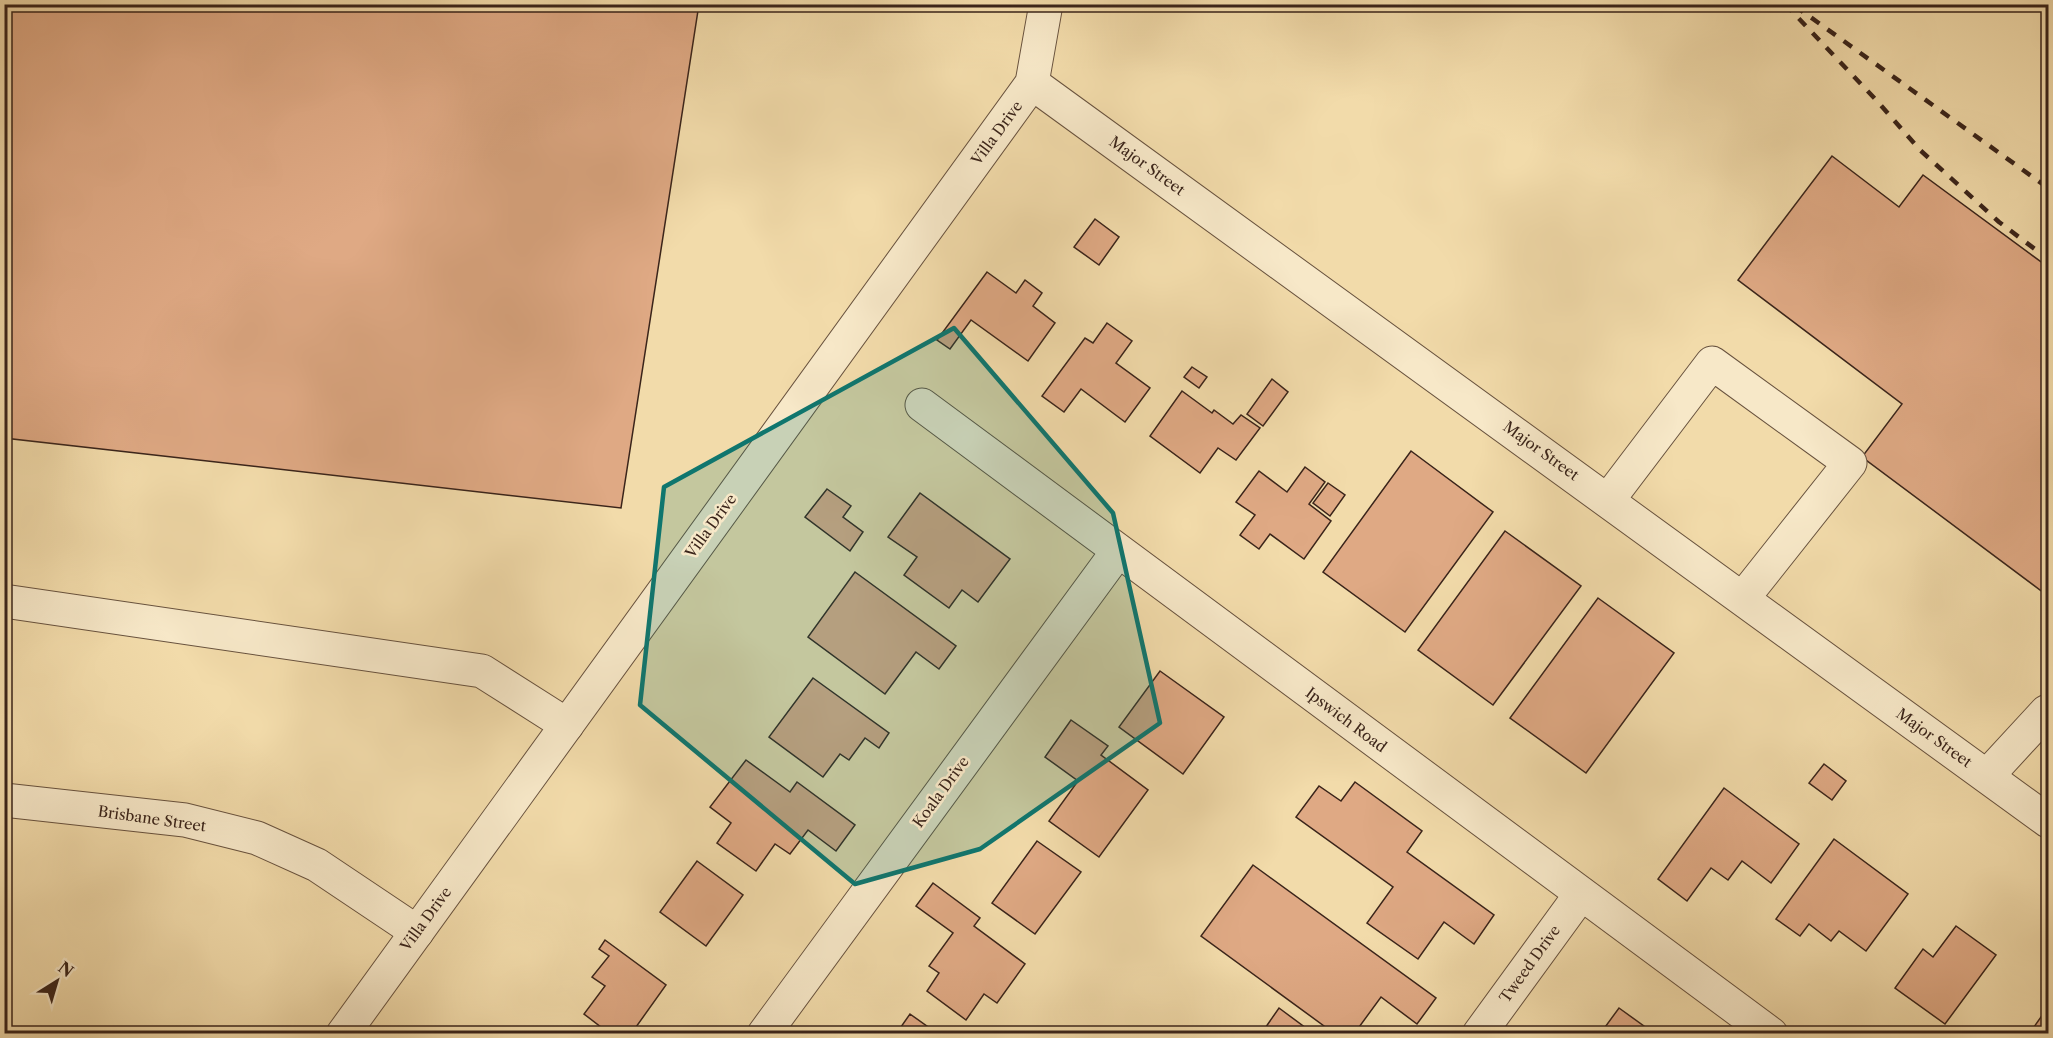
<svg xmlns="http://www.w3.org/2000/svg" width="2053" height="1038" font-family="'Libre Caslon Text',serif">
<rect width="100%" height="100%" fill="#f2dbaa"/>
<filter id="stains"><feTurbulence type="fractalNoise" baseFrequency=".00333" numOctaves="4"/><feColorMatrix values="0 0 0 0 .2 0 0 0 0 .09 0 0 0 0 .02 0 0 0 .5 -.17"/></filter>
<radialGradient id="worn" r=".72"><stop offset=".6" stop-color="#630" stop-opacity="0"/><stop offset="1" stop-color="#630" stop-opacity=".3"/></radialGradient>
<g fill="#dfa984" stroke="#3a241a" stroke-width="1.5">
<path d="M 4,4 L 699,4 L 621,508 L 4,438 Z"/>
<path d="M 1832,156 L 1899,207 L 1923,175 L 2048,267 L 2048,596 L 1862,457 L 1902,404 L 1738,280 Z"/>
<path d="M 1095,219 L 1119,237 L 1099,265 L 1074,247 Z"/>
<path d="M 987,272 L 1016,293 L 1025,280 L 1042,293 L 1033,306 L 1055,323 L 1028,361 L 971,320 L 950,349 L 937,340 Z"/>
<path d="M 1107,323 L 1132,341 L 1116,363 L 1150,388 L 1125,422 L 1081,389 L 1064,412 L 1042,396 L 1085,338 L 1093,343 Z"/>
<path d="M 1192,367 L 1207,377 L 1199,388 L 1184,377 Z"/>
<path d="M 1272,379 L 1288,392 L 1263,426 L 1247,414 Z"/>
<path d="M 1182,391 L 1212,413 L 1214,410 L 1233,424 L 1241,415 L 1260,428 L 1236,460 L 1218,448 L 1200,473 L 1150,436 Z"/>
<path d="M 1411,451 L 1493,512 L 1405,632 L 1323,572 Z"/>
<path d="M 1305,467 L 1325,482 L 1309,504 L 1331,521 L 1304,559 L 1270,534 L 1259,549 L 1240,535 L 1255,515 L 1236,502 L 1259,471 L 1287,492 Z"/>
<path d="M 1328,483 L 1345,495 L 1330,516 L 1313,503 Z"/>
<path d="M 827,489 L 851,506 L 843,517 L 863,532 L 850,551 L 805,517 Z"/>
<path d="M 920,493 L 1010,559 L 978,602 L 962,590 L 949,608 L 904,575 L 917,557 L 888,537 Z"/>
<path d="M 1505,531 L 1581,586 L 1493,705 L 1418,650 Z"/>
<path d="M 855,572 L 956,646 L 939,669 L 916,652 L 885,694 L 808,637 Z"/>
<path d="M 1598,598 L 1674,653 L 1586,773 L 1510,718 Z"/>
<path d="M 1160,671 L 1224,717 L 1183,774 L 1119,727 Z"/>
<path d="M 813,678 L 889,733 L 879,748 L 865,738 L 849,760 L 840,754 L 823,777 L 769,737 Z"/>
<path d="M 1071,720 L 1108,746 L 1101,755 L 1148,790 L 1099,857 L 1049,821 L 1078,781 L 1045,757 Z"/>
<path d="M 746,760 L 790,792 L 797,782 L 855,825 L 836,851 L 808,830 L 790,854 L 775,844 L 756,871 L 717,843 L 731,823 L 710,807 Z"/>
<path d="M 1824,764 L 1846,781 L 1832,800 L 1809,783 Z"/>
<path d="M 1355,782 L 1422,831 L 1407,852 L 1494,915 L 1474,944 L 1444,922 L 1418,959 L 1367,923 L 1393,887 L 1296,817 L 1319,786 L 1341,801 Z"/>
<path d="M 1724,788 L 1799,844 L 1771,883 L 1742,861 L 1728,880 L 1711,868 L 1687,901 L 1658,879 Z"/>
<path d="M 1834,839 L 1908,894 L 1866,951 L 1839,931 L 1831,941 L 1809,924 L 1800,936 L 1776,919 Z"/>
<path d="M 1037,841 L 1081,872 L 1035,934 L 992,903 Z"/>
<path d="M 697,861 L 743,895 L 706,946 L 660,912 Z"/>
<path d="M 1253,865 L 1436,998 L 1417,1024 L 1381,997 L 1354,1034 L 1335,1034 L 1201,936 Z"/>
<path d="M 933,883 L 980,918 L 974,926 L 1025,964 L 997,1003 L 984,994 L 966,1020 L 927,991 L 939,973 L 929,966 L 953,933 L 916,906 Z"/>
<path d="M 1956,926 L 1996,955 L 1945,1024 L 1895,988 L 1923,949 L 1933,957 Z"/>
<path d="M 605,940 L 666,985 L 631,1034 L 610,1034 L 584,1014 L 605,986 L 592,977 L 609,956 L 599,949 Z"/>
<path d="M 2048,1007 L 2048,1034 L 2029,1034 Z"/>
<path d="M 1279,1008 L 1314,1034 L 1261,1034 Z"/>
<path d="M 1619,1008 L 1655,1034 L 1600,1034 Z"/>
<path d="M 910,1014 L 938,1034 L 896,1034 Z"/>
</g>
<g fill="none" stroke-linecap="round" stroke-linejoin="round">
<defs>
<g id="minor">
<path d="M 1032,83 L 2048,821"/>
<path d="M 922,405 L 1771,1034"/>
<path d="M 1608,500 L 1712,363 L 1850,463 L 1743,598"/>
<path d="M 4,601 L 482,671 L 567,725"/>
<path d="M 1987,776 L 2046,712 L 2048,711"/>
<path d="M 4,800 L 185,820 L 257,838 L 317,865 L 417,932"/>
<path d="M 343,1034 L 1032,83 L 1046,4"/>
<path d="M 764,1034 L 1118,551"/>
<path d="M 1479,1034 L 1581,894"/>
</g>
</defs>
<use href="#minor" stroke="#68523e" stroke-width="35"/>
<use href="#minor" stroke="#f7e8c8" stroke-width="33"/>
<g stroke="#3a241a" stroke-width="4.5" stroke-dasharray="10 10" stroke-linecap="butt">
<path d="M 1785,4 L 1878,102 L 1920,150 L 1999,222 L 2048,259"/>
<path d="M 1795,6 L 2048,188"/>
</g>
</g>
<path fill="#0f766e" fill-opacity="0.2" stroke="#0f766e" stroke-width="4.5" stroke-linejoin="round" d="M 954,328 L 1113,513 L 1160,723 L 980,849 L 855,884 L 640,705 L 664,487 Z"/>
<g text-anchor="middle" stroke-width="5" stroke-linejoin="round" paint-order="stroke">
<g font-size="15" fill="#3a241a" stroke="#f7e8c8">
<text transform="translate(997 133) rotate(-54)" y="5">Villa Drive</text>
<text transform="translate(1147 166) rotate(36)" y="5">Major Street</text>
<text transform="translate(1541 451) rotate(36)" y="5">Major Street</text>
<text transform="translate(711 526) rotate(-54)" y="5">Villa Drive</text>
<text transform="translate(1346 720) rotate(37)" y="5">Ipswich Road</text>
<text transform="translate(1934 738) rotate(36)" y="5">Major Street</text>
<text transform="translate(941 792) rotate(-54)" y="5">Koala Drive</text>
<text transform="translate(152 819) rotate(8)" y="5">Brisbane Street</text>
<text transform="translate(426 919) rotate(-54)" y="5">Villa Drive</text>
<text transform="translate(1530 964) rotate(-54)" y="5">Tweed Drive</text>
</g>
</g>
<rect width="2053" height="1038" fill="none" stroke="#f2dbaa" stroke-width="24"/>
<rect x="6" y="6" width="2041" height="1026" fill="none" stroke="#3a241a" stroke-width="3"/>
<rect x="12" y="12" width="2029" height="1014" fill="none" stroke="#3a241a" stroke-width="1.5"/>
<g transform="translate(57 981) rotate(37)" stroke="#f7e8c8" stroke-width="4.5" paint-order="stroke">
<path d="M0-4.5L10 22L0 15L-10 22Z" fill="#3a241a"/>
<text y="-9" font-size="16" font-weight="bold" text-anchor="middle" fill="#3a241a">N</text>
</g>
<rect width="100%" height="100%" filter="url(#stains)"/>
<rect width="100%" height="100%" fill="url(#worn)"/>
</svg>
